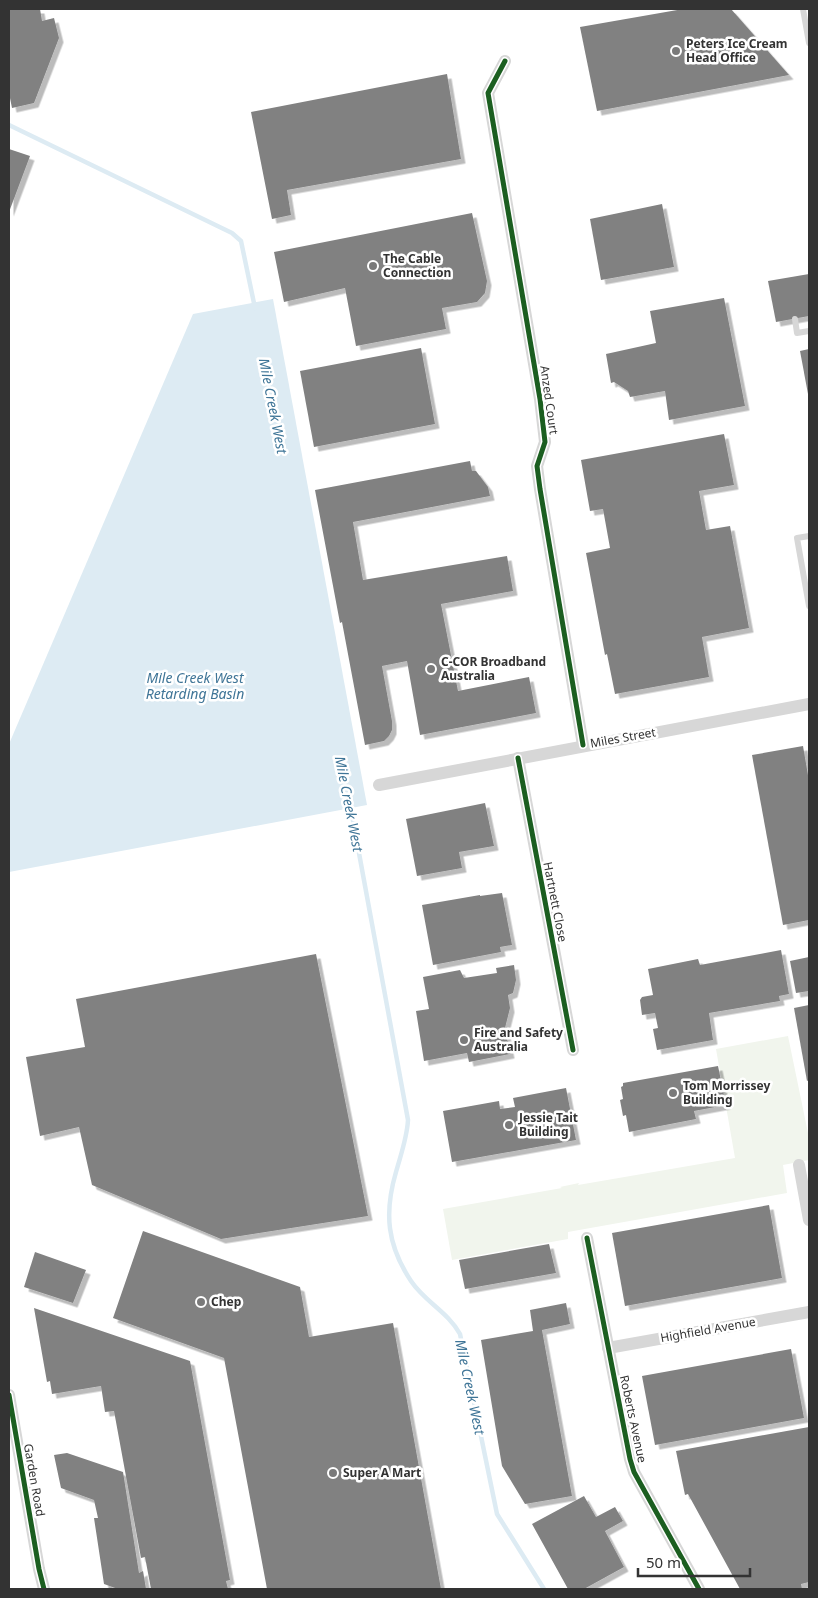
<svg xmlns="http://www.w3.org/2000/svg" width="818" height="1598" font-family="'Noto Sans',sans-serif">
<defs>
<filter id="shadow"><feDropShadow dx="4.5" dy="4.5" stdDeviation="0" flood-color="#0004"/></filter>
</defs>
<rect width="100%" height="100%" fill="#fff"/>
<path fill="#f1f5ed" d="M 788,1036 L 809,1138 L 809,1160 L 783,1165 L 787,1193 L 568,1232 L 568,1239 L 452,1260 L 443,1209 L 562,1188 L 560,1187 L 579,1183 L 578,1185 L 735,1158 L 716,1049 Z"/>
<path fill="#ddebf3" d="M 273,299 L 367,805 L 9,872 L 9,744 L 193,314 Z"/>
<g fill="none" stroke-linecap="round" stroke-linejoin="round">
<g stroke="#ddebf3" stroke-width="4.5">
<path d="M 9,125 L 232,233 L 241,241 L 255,308"/>
<path d="M 350,804 L 408,1120 C 407,1138 401,1154 396,1172 C 384,1213 387,1245 411,1281 C 425,1302 448,1312 460,1334 L 497,1514 L 544,1589"/>
</g>
</g>
<g fill="#818181" filter="url(#shadow)">
<path d="M 9,9 L 40,9 L 42,21 L 54,18 L 59,38 L 34,103 L 12,108 L 9,93 Z"/>
<path d="M 683,9 L 731,9 L 789,75 L 597,111 L 580,27 Z"/>
<path d="M 447,74 L 461,159 L 287,190 L 291,215 L 272,219 L 251,112 Z"/>
<path d="M 9,149 L 30,156 L 9,212 Z"/>
<path d="M 662,204 L 674,267 L 601,280 L 590,219 Z"/>
<path d="M 472,213 L 487,281 L 485,293 L 477,302 L 442,308 L 446,329 L 356,346 L 345,288 L 284,302 L 274,252 Z"/>
<path d="M 809,274 L 809,316 L 776,322 L 768,281 Z"/>
<path d="M 724,298 L 745,406 L 669,420 L 665,391 L 630,397 L 628,391 L 614,382 L 611,383 L 606,354 L 656,343 L 650,311 Z"/>
<path d="M 421,348 L 435,424 L 314,447 L 300,371 Z"/>
<path d="M 809,349 L 809,394 L 808,394 L 800,351 Z"/>
<path d="M 724,434 L 734,485 L 699,491 L 706,530 L 730,526 L 749,628 L 702,637 L 709,677 L 615,694 L 607,654 L 605,655 L 586,553 L 610,548 L 603,509 L 590,511 L 581,460 Z"/>
<path d="M 470,461 L 472,471 L 476,471 L 488,487 L 490,496 L 353,522 L 363,580 L 507,556 L 513,591 L 441,604 L 458,691 L 529,677 L 536,713 L 420,735 L 407,661 L 382,666 L 392,721 L 392,730 L 389,736 L 384,741 L 365,745 L 342,622 L 340,623 L 315,490 Z"/>
<path d="M 803,746 L 809,781 L 809,920 L 783,925 L 752,755 Z"/>
<path d="M 485,803 L 494,846 L 459,852 L 462,868 L 417,876 L 406,819 Z"/>
<path d="M 502,893 L 512,945 L 500,947 L 501,952 L 433,965 L 422,905 L 480,895 L 480,896 Z"/>
<path d="M 781,950 L 789,994 L 779,996 L 780,1001 L 709,1013 L 713,1040 L 657,1050 L 653,1029 L 658,1028 L 655,1013 L 642,1015 L 640,1000 L 642,997 L 653,995 L 648,969 L 698,959 L 700,965 Z"/>
<path d="M 316,954 L 368,1216 L 221,1239 L 92,1185 L 79,1127 L 40,1136 L 26,1057 L 85,1047 L 76,999 Z"/>
<path d="M 809,957 L 809,991 L 796,993 L 790,961 Z"/>
<path d="M 514,965 L 516,980 L 513,993 L 508,995 L 510,1008 L 505,1028 L 510,1054 L 469,1062 L 467,1053 L 424,1061 L 416,1011 L 429,1009 L 423,977 L 460,970 L 464,978 L 497,973 L 496,968 Z"/>
<path d="M 809,1005 L 809,1080 L 807,1081 L 794,1008 Z"/>
<path d="M 718,1066 L 726,1105 L 694,1111 L 696,1119 L 629,1132 L 626,1115 L 623,1116 L 620,1100 L 623,1099 L 621,1087 L 623,1086 L 623,1083 Z"/>
<path d="M 566,1088 L 576,1140 L 452,1162 L 443,1111 L 499,1101 L 500,1109 L 515,1107 L 513,1098 Z"/>
<path d="M 769,1205 L 782,1278 L 625,1306 L 612,1233 Z"/>
<path d="M 143,1231 L 300,1287 L 309,1337 L 393,1323 L 441,1589 L 267,1589 L 224,1358 L 113,1318 Z"/>
<path d="M 549,1244 L 556,1273 L 465,1289 L 459,1260 Z"/>
<path d="M 35,1252 L 86,1270 L 73,1303 L 24,1287 Z"/>
<path d="M 566,1303 L 570,1324 L 542,1330 L 572,1496 L 525,1504 L 502,1466 L 481,1340 L 533,1331 L 530,1310 Z"/>
<path d="M 34,1308 L 190,1361 L 230,1580 L 226,1581 L 228,1589 L 151,1589 L 145,1557 L 141,1558 L 114,1411 L 105,1412 L 101,1386 L 52,1394 L 50,1381 L 47,1382 Z"/>
<path d="M 791,1349 L 804,1418 L 655,1445 L 642,1376 Z"/>
<path d="M 809,1427 L 809,1582 L 801,1584 L 802,1589 L 740,1589 L 688,1494 L 685,1495 L 676,1451 Z"/>
<path d="M 67,1453 L 123,1472 L 139,1573 L 143,1571 L 146,1589 L 118,1589 L 104,1584 L 94,1518 L 98,1518 L 94,1500 L 61,1488 L 54,1455 Z"/>
<path d="M 584,1496 L 596,1517 L 615,1507 L 623,1521 L 605,1531 L 624,1567 L 584,1589 L 568,1589 L 532,1524 Z"/>
</g>
<g fill="none" stroke-linecap="round" stroke-linejoin="round">
<g stroke="#d7d7d7" stroke-width="6">
<path d="M 803,9 L 809,43"/>
<path d="M 795,319 L 797,333 L 809,331"/>
<path d="M 809,536 L 797,538 L 809,606"/>
</g>
<g stroke="#d7d7d7" stroke-width="12">
<path d="M 505,61 L 488,93 L 540,399 L 545,442 L 537,466 L 540,489 L 583,745"/>
<path d="M 518,758 L 573,1050"/>
<path d="M 379,785 L 809,704"/>
<path d="M 799,1165 L 809,1220"/>
<path d="M 587,1238 L 630,1459 L 634,1472 L 699,1589"/>
<path d="M 608,1348 L 809,1312"/>
<path d="M 9,1395 L 39,1569 L 44,1589"/>
</g>
<defs>
<g id="cycleway">
<path d="M 505,61 L 488,93 L 540,399 L 545,442 L 537,466 L 540,489 L 583,745"/>
<path d="M 518,758 L 573,1050"/>
<path d="M 587,1238 L 630,1459 L 634,1472 L 699,1589"/>
<path d="M 9,1395 L 39,1569 L 44,1589"/>
</g>
</defs>
<use href="#cycleway" stroke="#fff" stroke-width="8"/>
<use href="#cycleway" stroke="#1b5e20" stroke-width="5"/>
</g>
<g fill="#7a7a7a" stroke="#fff" stroke-width="2">
<circle cx="676" cy="51" r="5"/>
<circle cx="373" cy="266" r="5"/>
<circle cx="431" cy="669" r="5"/>
<circle cx="464" cy="1040" r="5"/>
<circle cx="673" cy="1093" r="5"/>
<circle cx="509" cy="1125" r="5"/>
<circle cx="201" cy="1302" r="5"/>
<circle cx="333" cy="1473" r="5"/>
</g>
<g text-anchor="middle" stroke-width="5" stroke-linejoin="round" paint-order="stroke">
<g font-size="12" font-weight="bold" fill="#333" stroke="#fff" text-anchor="start">
<text x="686" y="48">Peters Ice Cream<tspan x="686" dy="14">Head Office</tspan></text>
<text x="383" y="263">The Cable<tspan x="383" dy="14">Connection</tspan></text>
<text x="441" y="666">C-COR Broadband<tspan x="441" dy="14">Australia</tspan></text>
<text x="474" y="1037">Fire and Safety<tspan x="474" dy="14">Australia</tspan></text>
<text x="683" y="1090">Tom Morrissey<tspan x="683" dy="14">Building</tspan></text>
<text x="519" y="1122">Jessie Tait<tspan x="519" dy="14">Building</tspan></text>
<text x="211" y="1306">Chep</text>
<text x="343" y="1477">Super A Mart</text>
</g>
<g font-size="12" fill="#333" stroke="#fff">
<text transform="translate(549 400) rotate(82)" y="4">Anzed Court</text>
<text transform="translate(623 738) rotate(-10)" y="4">Miles Street</text>
<text transform="translate(555 902) rotate(79)" y="4">Hartnett Close</text>
<text transform="translate(708 1330) rotate(-10)" y="4">Highfield Avenue</text>
<text transform="translate(633 1419) rotate(78)" y="4">Roberts Avenue</text>
<text transform="translate(34 1480) rotate(80)" y="4">Garden Road</text>
</g>
<g font-size="14" font-style="italic" fill="#3f7597" stroke="#fff">
<text transform="translate(273 406) rotate(79)" y="5">Mile Creek West</text>
<text x="195" y="683">Mile Creek West<tspan x="195" dy="16">Retarding Basin</tspan></text>
<text transform="translate(349 804) rotate(79)" y="5">Mile Creek West</text>
<text transform="translate(470 1387) rotate(78)" y="5">Mile Creek West</text>
</g>
</g>
<rect width="818" height="1598" fill="none" stroke="#333333" stroke-width="20"/>
<path d="M638 1568v8h112v-8" fill="none" stroke="#333333" stroke-width="2.5"/>
<text x="646" y="1568" font-size="15" fill="#333333" stroke="#ffffff" stroke-width="4" paint-order="stroke">50 m</text>
</svg>
